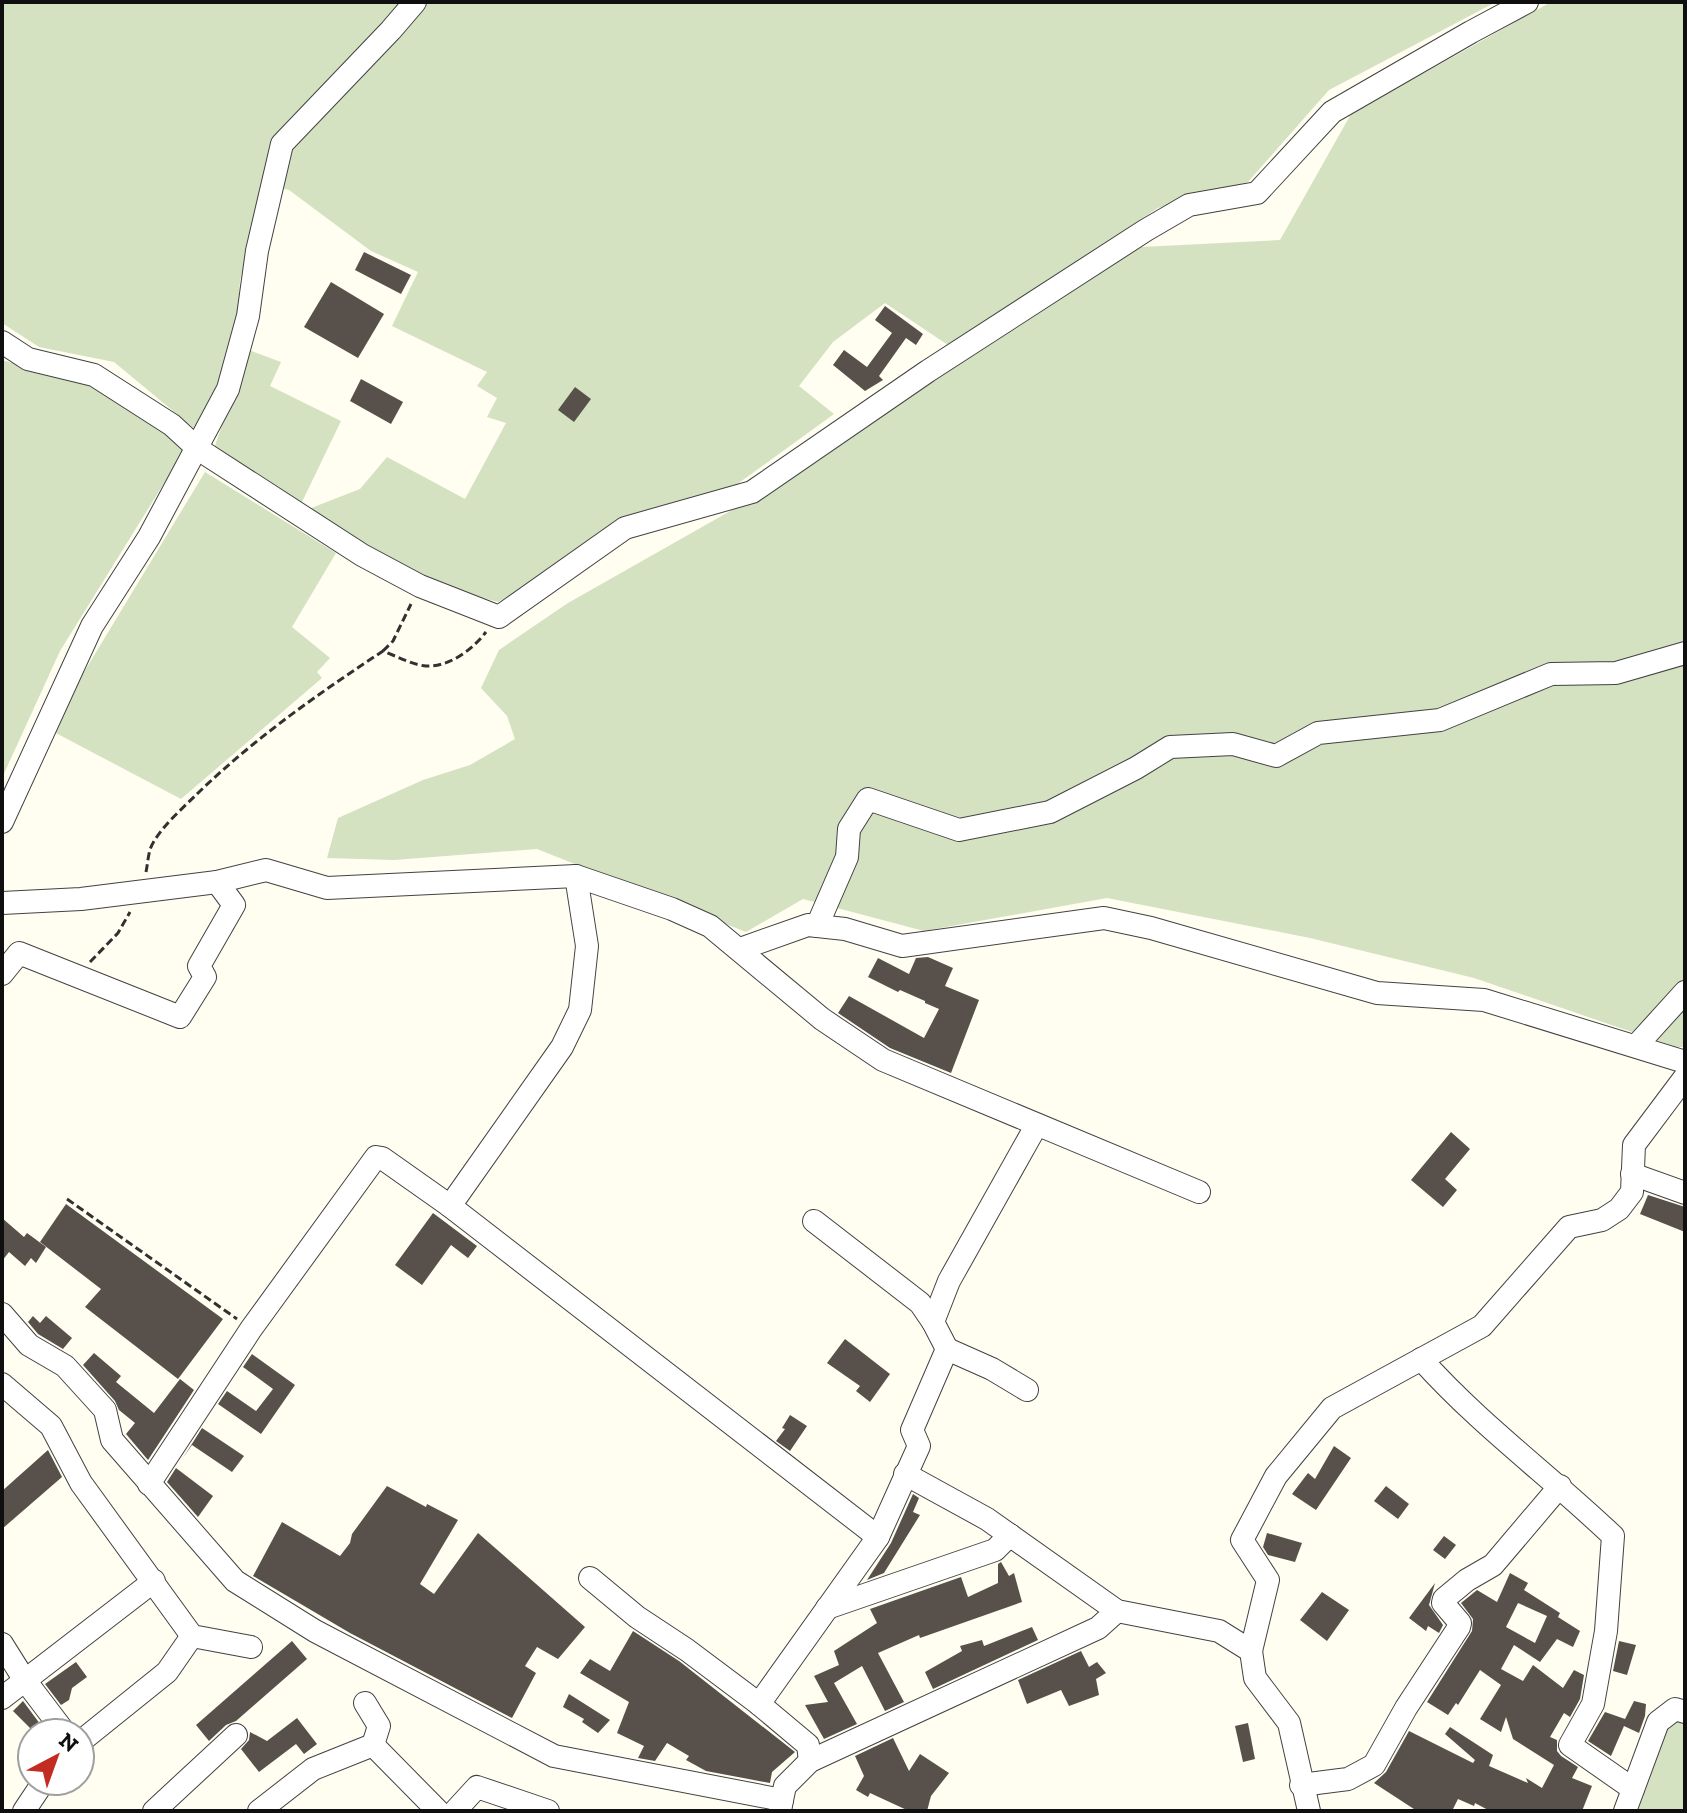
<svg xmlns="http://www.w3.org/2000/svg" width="1687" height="1813" font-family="'Zilla Slab',serif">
<rect width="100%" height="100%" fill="#fffef1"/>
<g fill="#d4e2c1">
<path d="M 2,2 L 1496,2 L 1329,90 L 1248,182 L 1158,208 L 948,345 L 885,303 L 833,342 L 799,386 L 834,414 L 736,485 L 622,529 L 498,602 L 427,583 L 306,510 L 360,489 L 387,457 L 465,499 L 506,423 L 487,417 L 497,398 L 477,386 L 487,372 L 392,326 L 418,272 L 371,251 L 289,190 L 268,185 L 240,280 L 236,343 L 196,430 L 114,362 L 39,347 L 2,323 Z"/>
<path d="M 1551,2 L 1685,2 L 1685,1047 L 1676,1047 L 1474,978 L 1310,938 L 1107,898 L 924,931 L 803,899 L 746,932 L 537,849 L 394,860 L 327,858 L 338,818 L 423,780 L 470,765 L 515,739 L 507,716 L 481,688 L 499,650 L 568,603 L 815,463 L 1036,311 L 1141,247 L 1280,240 L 1351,114 Z"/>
<path d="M 249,350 L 281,362 L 270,386 L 341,421 L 301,504 L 213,451 Z"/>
<path d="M 2,360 L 100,388 L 169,433 L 184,451 L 60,651 L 2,778 Z"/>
<path d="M 205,472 L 336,553 L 292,627 L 330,658 L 317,672 L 322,678 L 181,799 L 52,731 L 78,682 Z"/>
<path d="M 1680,1721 L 1685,1723 L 1685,1811 L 1635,1811 L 1665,1727 Z"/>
</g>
<g fill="#58514b" fill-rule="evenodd">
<path d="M 364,252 L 411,275 L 401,294 L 355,270 Z"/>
<path d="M 331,282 L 384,314 L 358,358 L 304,327 Z"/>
<path d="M 885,306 L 923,334 L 916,345 L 906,338 L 879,376 L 883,380 L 865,391 L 833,365 L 844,350 L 867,367 L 892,333 L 875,320 Z"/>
<path d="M 361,379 L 403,402 L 391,424 L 350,401 Z"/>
<path d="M 575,387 L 591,399 L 574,422 L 558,410 Z"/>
<path d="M 928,957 L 953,968 L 945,986 L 979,1000 L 951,1073 L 890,1048 L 838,1013 L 849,996 L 924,1038 L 939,1009 L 925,1003 L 925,1001 L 900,990 L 898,992 L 868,977 L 878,958 L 909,974 L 916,958 Z"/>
<path d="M 1451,1132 L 1470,1149 L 1445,1179 L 1457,1190 L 1443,1207 L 1411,1180 Z"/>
<path d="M 1648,1195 L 1685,1207 L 1685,1232 L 1640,1214 Z"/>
<path d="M 66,1204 L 223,1319 L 178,1379 L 85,1307 L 101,1289 L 40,1242 Z"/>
<path d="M 433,1213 L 477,1246 L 468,1258 L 451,1245 L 422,1285 L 395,1265 Z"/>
<path d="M 2,1218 L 24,1237 L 27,1233 L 46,1247 L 36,1263 L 31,1258 L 25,1266 L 9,1252 L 2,1261 Z"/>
<path d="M 33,1316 L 40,1323 L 46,1316 L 72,1338 L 63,1349 L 38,1334 L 28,1322 Z"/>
<path d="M 845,1339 L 890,1374 L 870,1402 L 856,1391 L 860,1386 L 827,1363 Z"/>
<path d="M 94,1353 L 121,1376 L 116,1382 L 154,1413 L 180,1379 L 194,1390 L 148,1460 L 126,1434 L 135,1423 L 119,1410 L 115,1401 L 83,1365 Z"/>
<path d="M 252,1354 L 295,1385 L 261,1434 L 218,1404 L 227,1391 L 256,1411 L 273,1389 L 243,1367 Z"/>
<path d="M 790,1415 L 807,1426 L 790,1451 L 776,1441 L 785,1429 L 782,1428 Z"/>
<path d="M 202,1428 L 244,1456 L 232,1472 L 192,1445 L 183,1458 Z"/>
<path d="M 1334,1446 L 1351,1458 L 1316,1510 L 1292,1494 L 1308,1473 L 1315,1479 Z"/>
<path d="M 48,1450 L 62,1477 L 2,1529 L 2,1491 Z"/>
<path d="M 176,1468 L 213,1496 L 198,1517 L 167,1482 Z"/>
<path d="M 387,1486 L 426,1507 L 427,1504 L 458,1520 L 420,1584 L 434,1594 L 478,1533 L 585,1627 L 558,1659 L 537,1647 L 525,1666 L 536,1673 L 512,1718 L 350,1633 L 253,1576 L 282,1522 L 340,1556 L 350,1543 L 352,1534 Z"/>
<path d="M 1386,1486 L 1409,1504 L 1398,1519 L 1374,1501 Z"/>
<path d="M 913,1494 L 919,1498 L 913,1512 L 920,1515 L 884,1573 L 867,1580 L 891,1543 Z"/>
<path d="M 1267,1533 L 1302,1543 L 1295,1562 L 1268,1555 L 1263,1547 Z"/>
<path d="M 1444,1536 L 1456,1545 L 1445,1559 L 1433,1550 Z"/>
<path d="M 1001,1562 L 1009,1576 L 1014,1573 L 1022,1602 L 920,1638 L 919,1635 L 878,1653 L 904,1702 L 885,1711 L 862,1666 L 834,1683 L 857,1724 L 824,1739 L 805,1705 L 828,1702 L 814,1676 L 839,1665 L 834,1651 L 877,1623 L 870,1609 L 961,1577 L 968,1597 L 998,1583 L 998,1564 Z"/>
<path d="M 1510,1573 L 1528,1583 L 1524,1590 L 1560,1613 L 1558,1617 L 1580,1631 L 1573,1647 L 1557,1639 L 1540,1662 L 1514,1645 L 1501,1669 L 1523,1681 L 1533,1665 L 1563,1688 L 1574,1670 L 1584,1675 L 1580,1699 L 1570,1717 L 1564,1713 L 1550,1737 L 1557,1740 L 1557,1751 L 1561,1756 L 1578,1767 L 1572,1778 L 1592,1786 L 1582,1811 L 1490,1811 L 1475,1803 L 1474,1806 L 1458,1799 L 1452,1811 L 1417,1811 L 1374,1783 L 1386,1772 L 1409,1731 L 1473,1763 L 1475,1760 L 1445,1734 L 1450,1727 L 1493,1755 L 1489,1766 L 1528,1783 L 1526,1778 L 1542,1788 L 1554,1765 L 1513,1739 L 1506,1717 L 1501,1732 L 1480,1719 L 1501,1685 L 1480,1670 L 1458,1705 L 1456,1703 L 1448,1715 L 1427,1702 L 1472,1631 L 1473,1619 L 1461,1603 L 1477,1590 L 1497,1602 ZM 1518,1603 L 1547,1616 L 1535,1643 L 1506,1627 Z"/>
<path d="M 1435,1583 L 1429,1605 L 1443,1625 L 1439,1633 L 1428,1626 L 1426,1631 L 1409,1618 Z"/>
<path d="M 1322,1592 L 1349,1610 L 1327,1641 L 1300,1620 Z"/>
<path d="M 1032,1627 L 1038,1640 L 933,1689 L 925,1672 L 962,1651 L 960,1646 L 982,1640 L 984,1646 Z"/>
<path d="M 633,1631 L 679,1661 L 795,1752 L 772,1772 L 770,1783 L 706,1771 L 686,1760 L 689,1756 L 667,1743 L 655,1761 L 638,1758 L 644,1746 L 617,1733 L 629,1702 L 580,1673 L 590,1659 L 610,1671 Z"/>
<path d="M 292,1641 L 307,1659 L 236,1721 L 226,1725 L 209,1741 L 196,1725 Z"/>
<path d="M 1619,1641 L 1636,1645 L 1627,1675 L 1613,1671 Z"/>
<path d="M 1081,1651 L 1089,1667 L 1097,1662 L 1106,1673 L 1096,1679 L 1099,1695 L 1069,1706 L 1061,1690 L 1027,1704 L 1018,1680 Z"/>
<path d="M 76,1662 L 87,1677 L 72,1688 L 69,1700 L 61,1705 L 45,1684 Z"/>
<path d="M 569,1694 L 610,1720 L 598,1733 L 582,1722 L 584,1719 L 563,1707 Z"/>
<path d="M 23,1701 L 46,1732 L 45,1733 L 35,1733 L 13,1711 Z"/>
<path d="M 1634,1701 L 1646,1704 L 1645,1716 L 1639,1733 L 1624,1726 L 1611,1756 L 1588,1741 L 1605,1712 L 1625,1719 Z"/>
<path d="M 297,1718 L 317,1744 L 304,1754 L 296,1744 L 259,1772 L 241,1749 L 249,1740 L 250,1732 L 267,1741 Z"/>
<path d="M 1248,1723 L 1255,1759 L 1243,1762 L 1235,1726 Z"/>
<path d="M 893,1738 L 909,1771 L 920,1754 L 949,1773 L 931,1796 L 927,1811 L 909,1811 L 870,1793 L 868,1797 L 856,1790 L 864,1776 L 855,1756 Z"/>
</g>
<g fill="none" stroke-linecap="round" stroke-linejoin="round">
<defs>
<g id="minor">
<path d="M 2,342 L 28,359 L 94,375 L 172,425 L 198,449 L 362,555 L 420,586 L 499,617 L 625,528 L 752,492 L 928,371 L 1146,230 L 1189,205 L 1257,193 L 1332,112 L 1471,32 L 1527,2"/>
<path d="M 2,822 L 92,626 L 149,537 L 228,389 L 248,316 L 257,251 L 282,144 L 391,30 L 415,2"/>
<path d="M 2,903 L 81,899 L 217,882 L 266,870 L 327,888 L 576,876 L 672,909 L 710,926 L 822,1019 L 883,1060 L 1199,1192"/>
<path d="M 817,926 L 847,857 L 849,829 L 868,799 L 959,830 L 1050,812 L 1136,768 L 1170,747 L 1233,744 L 1276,756 L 1318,733 L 1440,720 L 1551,674 L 1616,673 L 1685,653"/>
<path d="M 740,949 L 808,925 L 845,929 L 902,946 L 1104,918 L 1151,928 L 1377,993 L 1484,1000 L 1685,1062"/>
<path d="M 2,974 L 19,953 L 180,1017 L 205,977 L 199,966 L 234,905 L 217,882"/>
<path d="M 1636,1046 L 1685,992"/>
<path d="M 1632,1174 L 1685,1193"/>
<path d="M 450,1206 L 562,1047 L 580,1010 L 587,946 L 576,876"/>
<path d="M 814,1221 L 920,1303 L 933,1322"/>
<path d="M 2,1314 L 29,1345 L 65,1366 L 105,1410 L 112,1440 L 235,1581 L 315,1631 L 554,1756 L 782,1800 L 780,1811"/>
<path d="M 947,1349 L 992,1369 L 1027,1390"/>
<path d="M 1421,1359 C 1479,1424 1550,1476 1613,1536 L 1606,1631 L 1593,1704 L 1570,1745 L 1633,1789"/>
<path d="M 2,1384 L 51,1426 L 81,1483 L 192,1636 L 251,1647"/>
<path d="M 905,1474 L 987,1519 L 1117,1611 L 1219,1631 L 1251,1651 L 1255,1678 L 1289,1723 L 1309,1811"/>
<path d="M 149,1484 L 251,1329 L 376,1157 L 382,1158 L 450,1206 L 878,1537"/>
<path d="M 590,1578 L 637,1617 L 687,1650 L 759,1704 L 808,1745 L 810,1761"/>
<path d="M 827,1608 L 995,1550 L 1010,1535"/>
<path d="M 2,1644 L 24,1679 L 65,1733"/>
<path d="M 1251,1651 L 1268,1580 L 1242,1540 L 1276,1476 L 1332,1408 L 1482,1326 L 1569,1227 L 1602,1220 L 1619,1209 L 1632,1192 L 1634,1145 L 1685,1077"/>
<path d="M 2,1698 L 154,1581"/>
<path d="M 365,1703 L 379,1726 L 373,1745 L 438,1811"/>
<path d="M 759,1704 L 878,1537 L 919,1446 L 912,1430 L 947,1349 L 933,1322 L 949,1281 L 1036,1126"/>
<path d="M 80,1742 L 167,1672 L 192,1636"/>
<path d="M 1301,1785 L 1348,1779 L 1374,1765 L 1406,1708 L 1459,1627 L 1460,1623 L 1443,1603 L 1444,1599 L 1467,1580 L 1493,1565 L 1560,1486"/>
<path d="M 782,1800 L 785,1786 L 810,1761 L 1098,1628 L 1117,1611"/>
<path d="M 24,1811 L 44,1781"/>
<path d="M 154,1811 L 236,1735"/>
<path d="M 259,1811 L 313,1769 L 373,1745"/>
<path d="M 455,1811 L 477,1787 L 548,1811"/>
<path d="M 1625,1811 L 1658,1722 L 1675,1709 L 1685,1712"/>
</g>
</defs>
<use href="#minor" stroke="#424242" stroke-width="24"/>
<g stroke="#313131" stroke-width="3" stroke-dasharray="8 4" stroke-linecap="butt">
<path d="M 383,651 L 393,641 L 411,604"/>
<path d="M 146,872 C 148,863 148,851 153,843 C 164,824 183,808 198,793 C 255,738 318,694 383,651 C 396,656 413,665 426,666 C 450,667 473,649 486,632"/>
<path d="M 90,962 L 118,933 L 130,912"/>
<path d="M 67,1199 L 237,1319"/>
</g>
<use href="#minor" stroke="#fff" stroke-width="22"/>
</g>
<rect width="1687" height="1813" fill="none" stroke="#0f0f0f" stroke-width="8"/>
<g transform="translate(56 1757) rotate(41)"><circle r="38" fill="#ffffff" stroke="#9f9f9f" stroke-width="2"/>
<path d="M0-6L14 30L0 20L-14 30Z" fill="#c32c23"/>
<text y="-12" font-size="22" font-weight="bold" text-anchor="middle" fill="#0f0f0f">N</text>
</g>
</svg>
